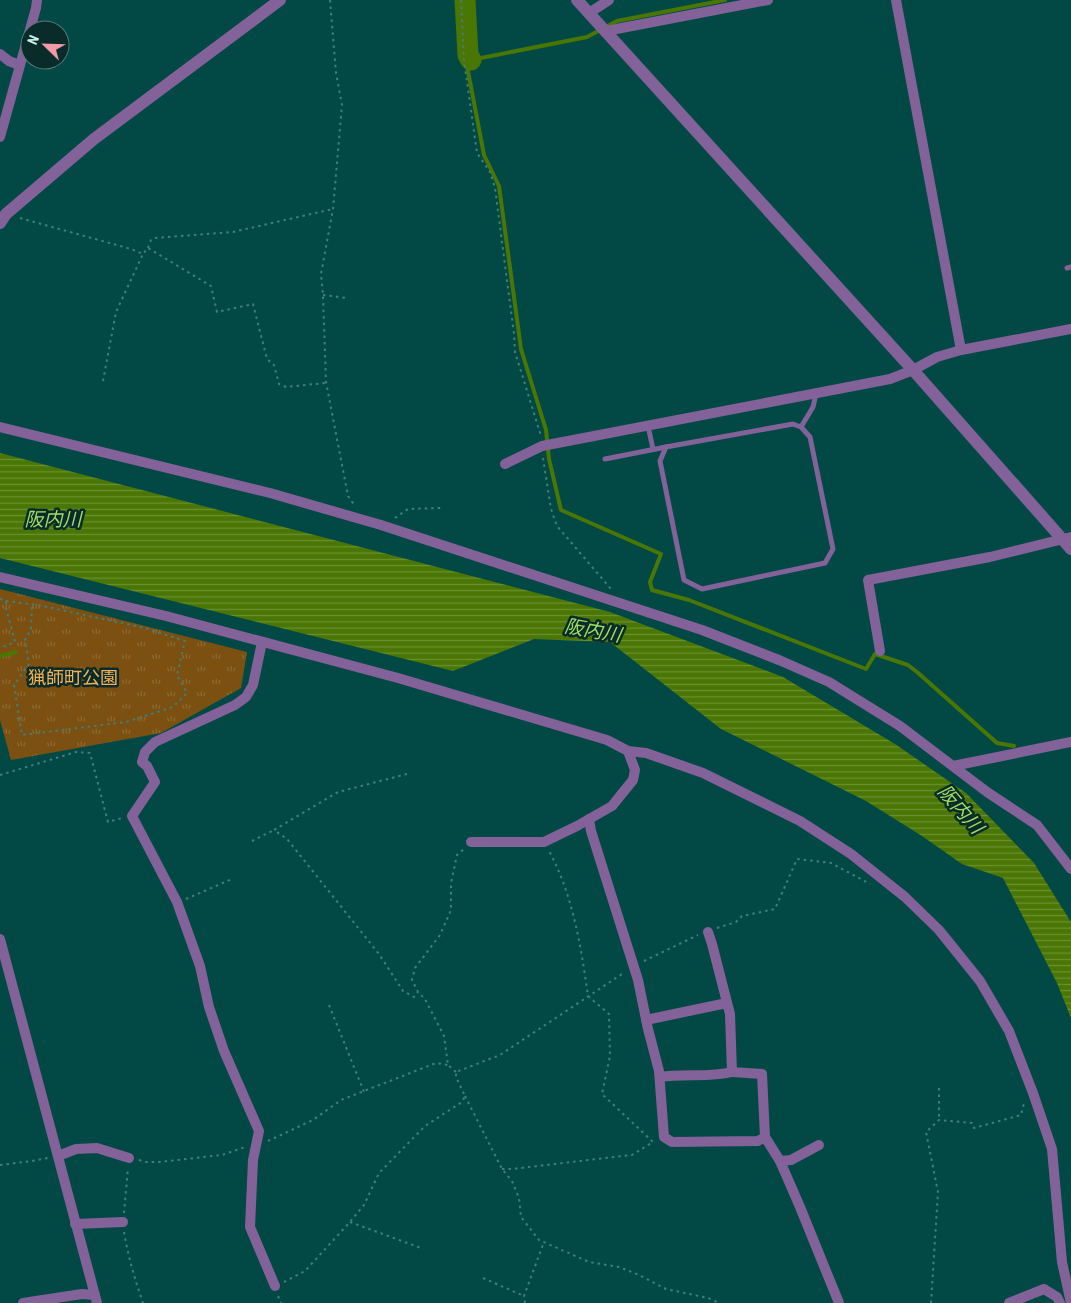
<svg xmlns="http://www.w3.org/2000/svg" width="1071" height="1303" font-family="'Roboto Condensed','Noto Sans JP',sans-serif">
<defs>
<pattern id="grass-tufts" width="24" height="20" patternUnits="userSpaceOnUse" patternTransform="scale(1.25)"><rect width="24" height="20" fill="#7b5010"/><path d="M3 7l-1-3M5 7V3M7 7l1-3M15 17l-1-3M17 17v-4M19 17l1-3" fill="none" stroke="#8c6a33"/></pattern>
<pattern id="water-rules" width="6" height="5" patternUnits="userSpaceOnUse" patternTransform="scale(1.25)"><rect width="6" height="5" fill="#4a7603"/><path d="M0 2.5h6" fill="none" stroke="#6b9034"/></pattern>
</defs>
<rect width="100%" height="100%" fill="#024946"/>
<path fill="url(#grass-tufts)" d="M 0,589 L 247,652 L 241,688 L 161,733 L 11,760 L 0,720 Z"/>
<path fill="url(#water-rules)" d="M 0,453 L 610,612 L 783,677 L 895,744 L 966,793 L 1034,863 L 1071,922 L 1071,1018 L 1057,983 L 1003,878 L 962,864 L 922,836 L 866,801 L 721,729 L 610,642 L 534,639 L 453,671 L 0,558 Z"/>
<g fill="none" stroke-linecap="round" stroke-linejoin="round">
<g stroke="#4a7603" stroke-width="4">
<path d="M 725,0 L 617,21 L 587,37 L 471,60 L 467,66 L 484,155 L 499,186 L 521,349 L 546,430 L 549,459 L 561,510 L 661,554 L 650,582 L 652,590 L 689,600 L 866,669 L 875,654 L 908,665 L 917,672 L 997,743 L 1014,746"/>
<path d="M 0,656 L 16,652"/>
</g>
<path stroke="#4a7603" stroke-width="21" d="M 465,0 L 468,55 L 471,60"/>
<g stroke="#427e7b" stroke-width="2" stroke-dasharray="2.5 4" stroke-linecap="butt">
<path d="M 330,0 L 336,73 L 342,105 L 333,209 L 321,274 L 323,295 L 326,382 L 348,496 L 355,506"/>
<path d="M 461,0 L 464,60 L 477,153 L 490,172 L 495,188 L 514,334 L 515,352 L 541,436"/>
<path d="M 20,218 L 131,249 L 143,254 L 148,248 L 211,286 L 217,312 L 253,304 L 267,359 L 274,365 L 279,384 L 286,387 L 325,383"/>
<path d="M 148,248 L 151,240 L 155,238 L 233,232 L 333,209"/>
<path d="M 323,295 L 347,298"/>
<path d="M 103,381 L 116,312 L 143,254"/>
<path d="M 543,458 L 551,509 L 557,526 L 611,589"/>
<path d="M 395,518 L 408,509 L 441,508"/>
<path d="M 0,599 L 6,601 L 6,608 L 15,642 L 0,648"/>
<path d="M 6,601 L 38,605 L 145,628 L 185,641 L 177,675 L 187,693 L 173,707 L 126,722 L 22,735 L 14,685 L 29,664 L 25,640 L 31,629 L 32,605"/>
<path d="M 407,774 L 338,792 L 274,830 L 287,839 L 379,954 L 403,991 L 414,997 L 418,992"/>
<path d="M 0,775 L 76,752 L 90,753 L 108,822 L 122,818"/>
<path d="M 252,841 L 274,830"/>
<path d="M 186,899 L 232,879"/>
<path d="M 717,928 L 736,922 L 742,916 L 775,909 L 797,859 L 831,863 L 870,884"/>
<path d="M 644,961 L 698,935"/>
<path d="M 329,1005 L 364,1092"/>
<path d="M 456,1072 L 448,1065 L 444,1036 L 425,999 L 418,992 L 412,980 L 415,968 L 440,935 L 451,910 L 451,883 L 457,855 L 464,849"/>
<path d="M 939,1088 L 939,1120"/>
<path d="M 465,1096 L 502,1169 L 512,1181 L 519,1198 L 521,1217 L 539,1240 L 589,1262 L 619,1267 L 639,1275 L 666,1289 L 708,1298 L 719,1303"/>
<path d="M 268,1141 L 313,1120 L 341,1100 L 436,1063 L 448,1065"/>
<path d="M 139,1160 L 145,1162 L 159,1162 L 222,1155 L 245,1147"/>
<path d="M 0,1165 L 32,1161 L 48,1158"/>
<path d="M 502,1169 L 512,1169 L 632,1155 L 653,1142 L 602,1094 L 610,1056 L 609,1014 L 588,996 C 581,947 573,895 549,851"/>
<path d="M 124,1213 L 128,1168"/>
<path d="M 350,1222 L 421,1248"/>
<path d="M 124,1232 C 128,1256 135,1280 143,1303"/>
<path d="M 483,1278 L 524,1296"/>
<path d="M 284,1282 L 305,1271 L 350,1222 L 364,1205 L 379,1173 L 425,1126 L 462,1102 L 465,1096 L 456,1077 L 456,1072 L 500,1055 L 625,972"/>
<path d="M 278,1296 L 281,1303"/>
<path d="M 525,1303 L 524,1296 L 544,1242"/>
<path d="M 931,1303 L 938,1192 L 926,1132 L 939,1120 L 972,1123 L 974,1128 L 1021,1115 L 1024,1103"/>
</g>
<g stroke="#826298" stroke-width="5">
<path d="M 1067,268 L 1071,267"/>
<path d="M 648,426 L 653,449"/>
<path d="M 801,427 L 793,424 L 666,447 L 660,461 L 684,580 L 702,589 L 825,563 L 833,549 L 810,437 L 801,427 L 813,407 L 816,394"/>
<path d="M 605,459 L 666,447"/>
</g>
<g stroke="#826298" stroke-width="10">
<path d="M 896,0 L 961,350"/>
<path d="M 589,13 L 609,0"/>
<path d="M 606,31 L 768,0"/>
<path d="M 0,54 L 9,61 L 19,65"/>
<path d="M 0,137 L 36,8 L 37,0"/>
<path d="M 0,427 L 270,493 L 381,525 L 702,630 L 779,660 L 829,682 L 900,726 L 987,792 L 1037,825 L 1071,869"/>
<path d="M 505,464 L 542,446 L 890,379 L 913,370 L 937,357 L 961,350 L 1071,329"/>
<path d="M 0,577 L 166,616 L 398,678 L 607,740 L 628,751 L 646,753 L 703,773 L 800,821 L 851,854 L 905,897 L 939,930 L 980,981 L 1009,1031 L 1033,1093 L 1052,1149 L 1062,1262 L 1071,1303"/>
<path d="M 262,642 L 253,685 L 246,697 L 235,705 L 155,742 L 145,752 L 142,762 L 147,766 L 155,782 L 132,816 L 177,902 L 200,966 L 209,1007 L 224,1051 L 259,1131 L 253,1160 L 250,1227 L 275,1286"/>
<path d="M 880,651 L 868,580 L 990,557 L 1071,537"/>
<path d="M 953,766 L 1071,742"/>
<path d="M 589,819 L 591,831 L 638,980 L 648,1029 L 659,1071 L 664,1137 L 672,1142 L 758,1141 L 765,1137"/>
<path d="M 471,842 L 544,842 L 577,826 L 612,806 L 633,780 L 635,770 L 628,751"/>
<path d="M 708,932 L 712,944 L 730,1014 L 732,1072 L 762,1074 L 765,1137 L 780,1161 L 800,1207 L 839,1303"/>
<path d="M 0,939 L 97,1303"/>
<path d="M 646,1020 L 727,1003"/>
<path d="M 660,1077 C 684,1073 709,1078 732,1072"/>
<path d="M 58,1156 L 76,1149 L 97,1148 L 129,1158"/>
<path d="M 780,1161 L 791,1160 L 819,1145"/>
<path d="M 75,1224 L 123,1222"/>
<path d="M 23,1303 L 82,1294 L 95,1295"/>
<path d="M 1009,1303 L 1044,1289 L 1057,1297 L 1060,1303"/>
</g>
<g stroke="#826298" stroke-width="12">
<path d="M 577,0 L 913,370 L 1071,549"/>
<path d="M 0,223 L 6,214 L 94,139 L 280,0"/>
</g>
</g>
<g text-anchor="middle" stroke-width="5" stroke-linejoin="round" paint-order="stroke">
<g font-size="18" fill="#f7b156" stroke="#092c2a">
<text x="73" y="684">猟師町公園</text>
</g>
<g font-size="19" font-style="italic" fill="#a1dd60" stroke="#092c2a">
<text x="53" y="526">阪内川</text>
<text transform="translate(593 630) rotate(10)" y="7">阪内川</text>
<text transform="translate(961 809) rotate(49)" y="7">阪内川</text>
</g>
</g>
<g transform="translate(45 45) rotate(293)"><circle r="24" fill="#092c2a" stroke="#567a78"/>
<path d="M0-4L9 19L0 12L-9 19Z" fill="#f49aa7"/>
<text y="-8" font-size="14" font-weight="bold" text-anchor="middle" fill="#caefec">N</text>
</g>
</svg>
